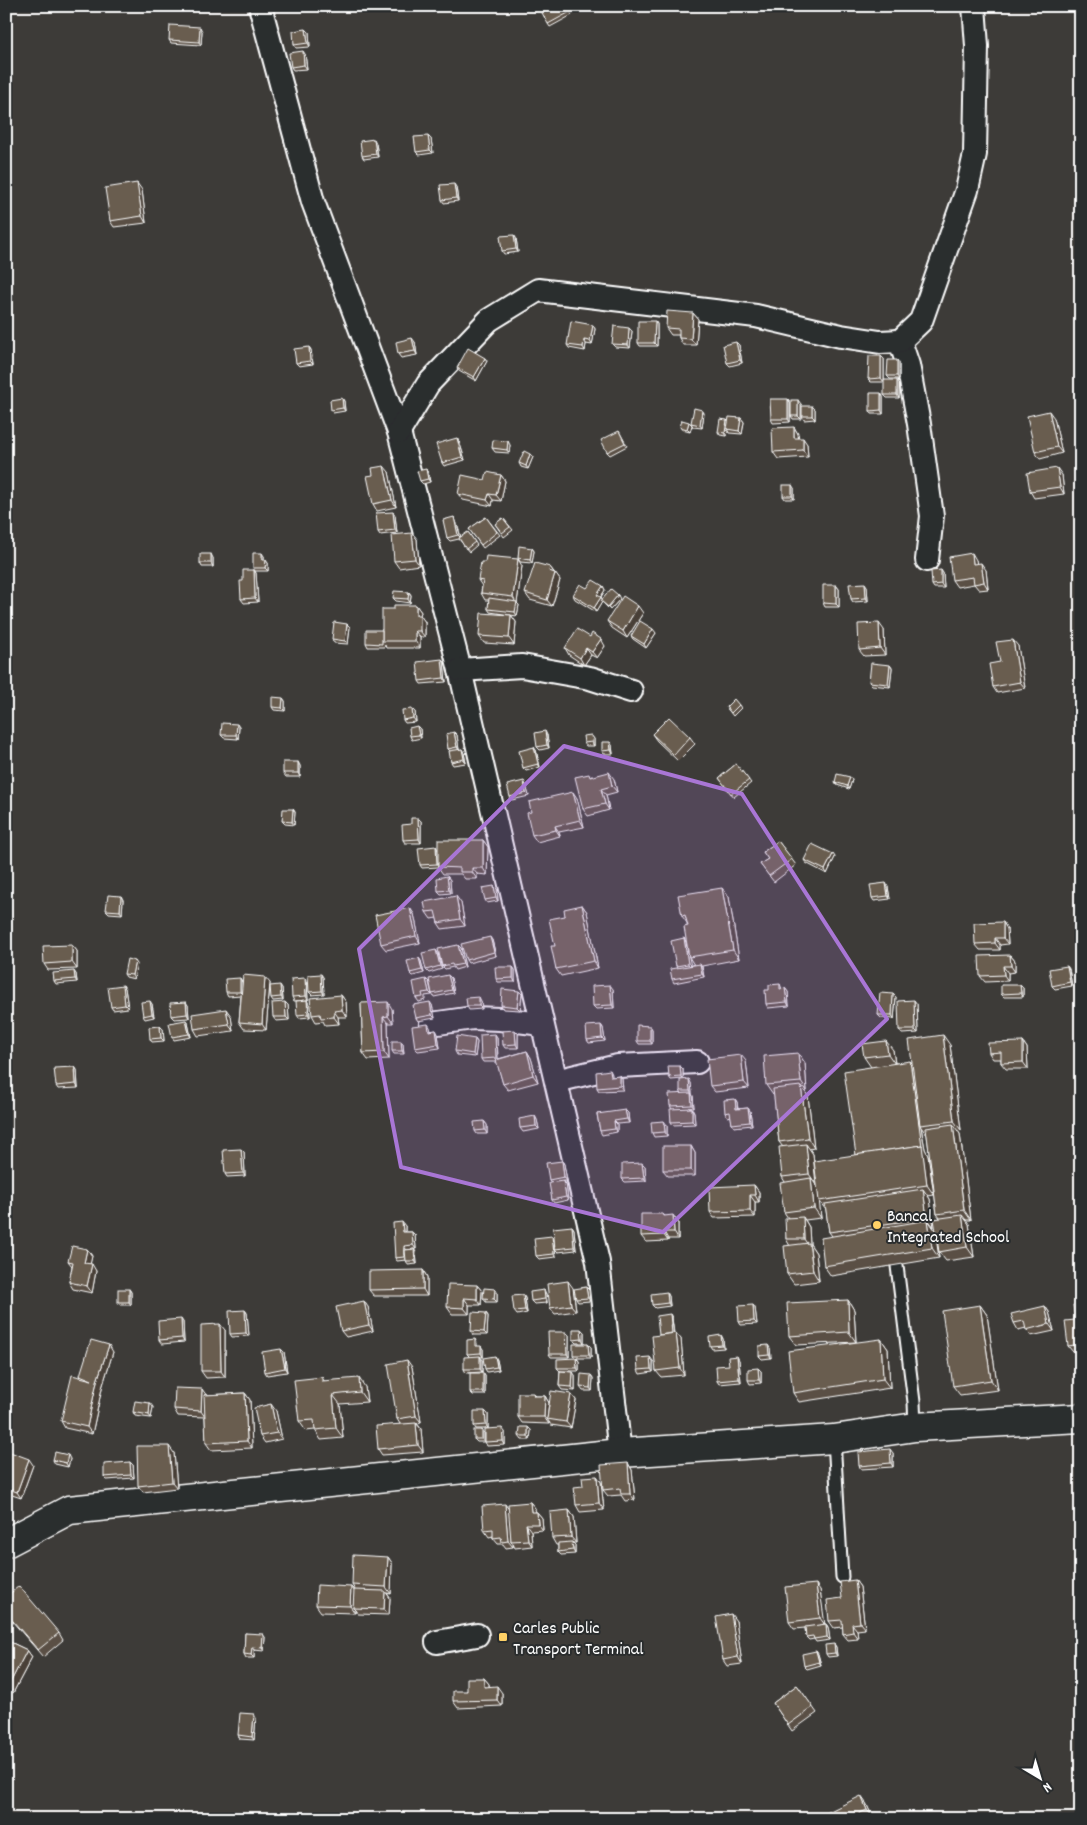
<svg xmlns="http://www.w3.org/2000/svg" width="1087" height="1825" font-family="Dekko,sans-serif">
<rect width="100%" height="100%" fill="#3d3b38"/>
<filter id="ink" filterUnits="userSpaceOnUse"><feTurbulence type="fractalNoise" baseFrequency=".02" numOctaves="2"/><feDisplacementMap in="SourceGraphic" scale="10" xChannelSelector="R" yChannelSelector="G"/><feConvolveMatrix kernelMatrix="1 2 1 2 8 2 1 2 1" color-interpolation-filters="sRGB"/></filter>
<g filter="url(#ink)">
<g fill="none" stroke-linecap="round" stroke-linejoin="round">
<defs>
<g id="service">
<path d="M 897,1266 L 914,1402 L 915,1427"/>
<path d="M 834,1439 L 842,1577"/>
</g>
<g id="minor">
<path d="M 260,6 L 313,202 L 399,432 L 460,670 L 598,1262 L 620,1453"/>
<path d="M 900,341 L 908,365 L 919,424 L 932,516 L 927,560"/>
<path d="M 399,432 L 428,384 L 489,320 L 538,290 L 756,316 L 841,336 L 880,342 L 900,341 L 921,321 L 967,190 L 975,154 L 977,46 L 974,6"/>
<path d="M 460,670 L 522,666 L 590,678 L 631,691"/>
<path d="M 431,1024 L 473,1018 L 500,1019 L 542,1024"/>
<path d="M 556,1081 L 618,1066 L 697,1062"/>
<path d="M 437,1642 L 477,1635"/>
</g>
<path id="secondary" d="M 6,1543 L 69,1510 L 620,1453 L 834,1439 L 915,1427 L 1081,1418"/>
</defs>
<use href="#service" stroke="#fff" stroke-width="15"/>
<use href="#minor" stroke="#fff" stroke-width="26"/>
<use href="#secondary" stroke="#fff" stroke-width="31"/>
<use href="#service" stroke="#2a2d2e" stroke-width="11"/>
<use href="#minor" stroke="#2a2d2e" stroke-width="22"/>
<use href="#secondary" stroke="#2a2d2e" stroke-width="28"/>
</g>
<g fill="#5a5045" stroke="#fff">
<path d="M 567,6 L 572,15 L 550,27 L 548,24 Z"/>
<path d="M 306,29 L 309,32 L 310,47 L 296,48 L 294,45 Z"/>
<path d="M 202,31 L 201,45 L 171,43 L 169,40 Z"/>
<path d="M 305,54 L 307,69 L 293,70 L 291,67 Z"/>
<path d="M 428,136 L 431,139 L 433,153 L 419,155 L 416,152 Z"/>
<path d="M 376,143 L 378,157 L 364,159 L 362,156 Z"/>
<path d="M 456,187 L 458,201 L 444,203 L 442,200 Z"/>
<path d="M 142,190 L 146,223 L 114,227 L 110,221 Z"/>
<path d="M 514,235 L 516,238 L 518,252 L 504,254 L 502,251 Z"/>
<path d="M 693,313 L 698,319 L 696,345 L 683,345 L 679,338 L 679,335 L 671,335 L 666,328 Z"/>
<path d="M 655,321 L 657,324 L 657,346 L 640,346 L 638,343 Z"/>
<path d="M 593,325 L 595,329 L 592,345 L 586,344 L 585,351 L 569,348 L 567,345 Z"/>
<path d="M 632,331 L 630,348 L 615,347 L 612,344 Z"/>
<path d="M 415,342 L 417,355 L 401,358 L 398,354 Z"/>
<path d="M 739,345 L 742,363 L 730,366 L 727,363 Z"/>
<path d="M 309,347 L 311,350 L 313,364 L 299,366 L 296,363 Z"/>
<path d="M 881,356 L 884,359 L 884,382 L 871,382 L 868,379 Z"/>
<path d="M 485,358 L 487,361 L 476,381 L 459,371 L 457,368 Z"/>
<path d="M 899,363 L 899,379 L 890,379 L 887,376 Z"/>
<path d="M 899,383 L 899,398 L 887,398 L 884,395 Z"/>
<path d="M 881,393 L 883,397 L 883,414 L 872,414 L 870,411 Z"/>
<path d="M 342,398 L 344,401 L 345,411 L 333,413 L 331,410 Z"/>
<path d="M 788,399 L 790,402 L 790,422 L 773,423 L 771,419 Z"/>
<path d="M 801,404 L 801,419 L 793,419 L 791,416 Z"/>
<path d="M 812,406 L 815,409 L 815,419 L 804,420 L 802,416 Z"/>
<path d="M 702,410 L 704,413 L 702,428 L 693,427 L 691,423 Z"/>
<path d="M 741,418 L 744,422 L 742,434 L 729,433 L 728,431 L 727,436 L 720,435 L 718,432 L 727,420 L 728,422 Z"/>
<path d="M 1054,418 L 1062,453 L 1040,459 L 1035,452 Z"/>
<path d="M 692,425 L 690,432 L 682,430 L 680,427 Z"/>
<path d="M 794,427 L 798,434 L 799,438 L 807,444 L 808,457 L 778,459 L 773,452 Z"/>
<path d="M 619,431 L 627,446 L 610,455 L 607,452 Z"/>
<path d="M 459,441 L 465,460 L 444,466 L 442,463 Z"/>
<path d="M 510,445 L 509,453 L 495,452 L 492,448 Z"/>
<path d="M 533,457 L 528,469 L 521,467 L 519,463 Z"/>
<path d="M 389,472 L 396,507 L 377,511 L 373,504 Z"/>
<path d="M 428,472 L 430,482 L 423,484 L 420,481 Z"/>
<path d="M 501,475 L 505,481 L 501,501 L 493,500 L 492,506 L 463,500 L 458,494 L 485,480 Z"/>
<path d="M 1062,475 L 1064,494 L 1034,498 L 1030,491 Z"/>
<path d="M 794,488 L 794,499 L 785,499 L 783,496 Z"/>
<path d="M 393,512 L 395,515 L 397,533 L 380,535 L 378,532 Z"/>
<path d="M 454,517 L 456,521 L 461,537 L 468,532 L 477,545 L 469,552 L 459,539 L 450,541 L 447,538 Z"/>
<path d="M 486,517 L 500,535 L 483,548 L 469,529 Z"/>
<path d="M 503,518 L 513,530 L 504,537 L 495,524 Z"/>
<path d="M 412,533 L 417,539 L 419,565 L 399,568 L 394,561 Z"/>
<path d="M 532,548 L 534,551 L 532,563 L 520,562 L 518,558 Z"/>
<path d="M 264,556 L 264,560 L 268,563 L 268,571 L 255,571 L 253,568 Z"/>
<path d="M 213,558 L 213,567 L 202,567 L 200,563 Z"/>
<path d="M 976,560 L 977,564 L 986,570 L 988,589 L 979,590 L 974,584 L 957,587 L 952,580 Z"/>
<path d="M 522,566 L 517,603 L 519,605 L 517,616 L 490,612 L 488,609 L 489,600 L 485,600 L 481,593 L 482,586 L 478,580 Z"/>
<path d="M 550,567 L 560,580 L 552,606 L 530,600 L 525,593 Z"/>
<path d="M 254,570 L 256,573 L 258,602 L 244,603 L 241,599 Z"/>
<path d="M 943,573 L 944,588 L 934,588 L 932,585 Z"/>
<path d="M 836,585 L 839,589 L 839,607 L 825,607 L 823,603 Z"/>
<path d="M 603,586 L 605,590 L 601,597 L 602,599 L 620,599 L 610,610 L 602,602 L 596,612 L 575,599 L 573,595 L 587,588 Z"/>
<path d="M 867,586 L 868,601 L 853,602 L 851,599 Z"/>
<path d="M 409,592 L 411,595 L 410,603 L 396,601 L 393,598 Z"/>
<path d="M 416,605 L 421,612 L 420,615 L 425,622 L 425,637 L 420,637 L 420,648 L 386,648 L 385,645 L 384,647 L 368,647 L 366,643 L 382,630 L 394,609 Z"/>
<path d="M 643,613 L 627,638 L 612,628 L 607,621 Z"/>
<path d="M 511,615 L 516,622 L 514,645 L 484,643 L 479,636 Z"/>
<path d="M 347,624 L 350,627 L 348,644 L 334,643 L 332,639 Z"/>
<path d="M 884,630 L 885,655 L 864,656 L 859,650 Z"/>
<path d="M 656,633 L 646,648 L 633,639 L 631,636 Z"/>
<path d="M 590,637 L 605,646 L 597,658 L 591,655 L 584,665 L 569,655 L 565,648 Z"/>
<path d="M 1018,646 L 1025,688 L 997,693 L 993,687 L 1000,662 Z"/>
<path d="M 442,659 L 444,662 L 446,682 L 421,684 L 419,681 Z"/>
<path d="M 890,665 L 892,668 L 890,687 L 872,685 L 869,682 Z"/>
<path d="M 283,698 L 285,701 L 285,711 L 274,710 L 272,707 Z"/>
<path d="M 739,705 L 741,708 L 733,716 L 726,707 Z"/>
<path d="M 415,712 L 416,722 L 405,723 L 403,720 Z"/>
<path d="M 417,726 L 420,729 L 421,738 L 412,740 L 410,736 Z"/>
<path d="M 239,727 L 238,739 L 224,738 L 221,735 Z"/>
<path d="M 454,732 L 457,735 L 459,750 L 462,749 L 464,753 L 466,763 L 453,765 L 451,762 L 450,751 L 448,749 Z"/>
<path d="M 652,734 L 690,737 L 695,744 L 678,761 L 657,741 Z"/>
<path d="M 547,735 L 549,748 L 540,750 L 537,747 Z"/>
<path d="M 591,735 L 594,739 L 594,746 L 586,746 L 584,743 Z"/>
<path d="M 612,745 L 613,754 L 604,754 L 602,751 Z"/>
<path d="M 536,750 L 540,767 L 526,771 L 523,768 Z"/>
<path d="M 298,762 L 300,766 L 300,777 L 286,777 L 283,773 Z"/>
<path d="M 736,764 L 751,783 L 734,797 L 719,778 Z"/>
<path d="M 591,776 L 614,779 L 617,792 L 606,795 L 609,810 L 588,816 L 583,809 Z"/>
<path d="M 852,780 L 849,789 L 837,785 L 835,782 Z"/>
<path d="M 526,785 L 529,796 L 512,800 L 510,797 Z"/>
<path d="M 577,798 L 584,827 L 559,832 L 560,836 L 537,842 L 532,835 Z"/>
<path d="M 293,809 L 295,812 L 294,825 L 285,824 L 282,821 Z"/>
<path d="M 418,818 L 421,821 L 421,843 L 405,843 L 403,840 L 411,824 Z"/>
<path d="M 483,840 L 488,847 L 487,875 L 477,874 L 477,879 L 465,879 L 461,874 L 443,874 L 438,867 L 422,868 L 420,865 L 438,850 Z"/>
<path d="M 778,841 L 796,865 L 774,882 L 760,864 L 768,859 L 763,852 Z"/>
<path d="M 835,857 L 827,874 L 806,863 L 804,860 Z"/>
<path d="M 447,876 L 450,880 L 451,893 L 441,894 L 438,891 Z"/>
<path d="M 888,887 L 890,899 L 874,901 L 872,898 Z"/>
<path d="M 497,889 L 498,901 L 487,903 L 485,900 Z"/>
<path d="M 121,896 L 123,900 L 122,914 L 109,913 L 106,910 Z"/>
<path d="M 729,897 L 739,959 L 702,966 L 704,977 L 674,983 L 672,979 L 677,968 L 676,966 L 684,938 L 686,942 L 690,965 L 694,965 L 689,957 L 687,923 L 682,916 Z"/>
<path d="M 461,903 L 465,926 L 442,929 L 438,923 L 437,918 L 431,919 L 426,912 Z"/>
<path d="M 582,905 L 587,912 L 598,968 L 561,976 L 556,969 L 555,946 L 565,916 Z"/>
<path d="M 410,908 L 414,914 L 420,943 L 386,950 L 381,944 Z"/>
<path d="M 1003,922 L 1007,929 L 1008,944 L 1000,945 L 1000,950 L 980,950 L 975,944 Z"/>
<path d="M 492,940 L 496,956 L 468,963 L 466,960 Z"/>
<path d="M 72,945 L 77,951 L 77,969 L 48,970 L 44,964 Z"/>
<path d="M 461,948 L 465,967 L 455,970 L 453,967 L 445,969 L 442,966 Z"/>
<path d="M 438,953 L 442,969 L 429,973 L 426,970 Z"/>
<path d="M 1010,955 L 1015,961 L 1015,972 L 1008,973 L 1008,981 L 985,982 L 980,976 Z"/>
<path d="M 419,958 L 421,961 L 424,973 L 413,976 L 410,973 Z"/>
<path d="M 137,964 L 134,979 L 126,977 L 124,974 Z"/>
<path d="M 1067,966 L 1069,969 L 1072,986 L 1055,989 L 1052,986 Z"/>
<path d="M 513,967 L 515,970 L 515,982 L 498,982 L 496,979 Z"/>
<path d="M 76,974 L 77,982 L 56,984 L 54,981 Z"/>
<path d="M 448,975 L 451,978 L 454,993 L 434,997 L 432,994 Z"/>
<path d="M 323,977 L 324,994 L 312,995 L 309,992 Z"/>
<path d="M 240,978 L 242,982 L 270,983 L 266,1030 L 244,1029 L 239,1022 L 241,995 L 228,996 L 226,992 Z"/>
<path d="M 426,979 L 429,982 L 432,995 L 425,996 L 425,1000 L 419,1002 L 416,998 Z"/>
<path d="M 307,982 L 308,1000 L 294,1001 L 292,997 Z"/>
<path d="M 780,984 L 782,989 L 785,988 L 788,992 L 789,1006 L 768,1008 L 766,1004 Z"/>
<path d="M 1020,985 L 1023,988 L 1023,997 L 1004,997 L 1001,994 Z"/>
<path d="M 125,988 L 128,1008 L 113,1010 L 111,1007 Z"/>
<path d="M 282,988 L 283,1000 L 273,1001 L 271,998 Z"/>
<path d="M 613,989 L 614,1008 L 596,1009 L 593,1006 Z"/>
<path d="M 522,994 L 520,1010 L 503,1009 L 501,1005 Z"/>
<path d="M 893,994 L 896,997 L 894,1019 L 881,1018 L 878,1015 Z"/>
<path d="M 341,995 L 346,1002 L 347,1017 L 338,1017 L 339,1024 L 325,1025 L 323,1021 L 316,1022 L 312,1015 Z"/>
<path d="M 481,1001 L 482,1009 L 469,1010 L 467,1006 Z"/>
<path d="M 285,1002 L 288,1005 L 289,1020 L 276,1021 L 273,1017 Z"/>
<path d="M 361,1003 L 392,1009 L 393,1023 L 388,1023 L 389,1059 L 368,1060 L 363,1053 Z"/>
<path d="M 152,1004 L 154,1017 L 145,1019 L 143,1016 Z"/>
<path d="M 309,1004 L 310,1017 L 299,1018 L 297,1015 Z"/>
<path d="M 917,1004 L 918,1033 L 902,1034 L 899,1030 Z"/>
<path d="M 188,1005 L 189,1018 L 174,1019 L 171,1016 Z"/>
<path d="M 432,1005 L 435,1018 L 418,1021 L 416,1018 Z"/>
<path d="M 231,1016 L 233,1031 L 198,1036 L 194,1029 Z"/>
<path d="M 186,1020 L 188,1023 L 191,1037 L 174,1040 L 172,1037 Z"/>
<path d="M 428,1024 L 430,1027 L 431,1031 L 436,1030 L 438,1034 L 440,1048 L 418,1051 L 415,1048 Z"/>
<path d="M 601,1025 L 603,1028 L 605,1041 L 589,1043 L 587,1040 Z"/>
<path d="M 160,1026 L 163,1029 L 164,1041 L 152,1042 L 150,1039 Z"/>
<path d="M 650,1026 L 652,1029 L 652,1044 L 639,1044 L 637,1041 Z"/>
<path d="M 515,1030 L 518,1033 L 518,1048 L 505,1048 L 503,1045 Z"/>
<path d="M 497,1037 L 498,1059 L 527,1051 L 531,1058 L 538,1082 L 508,1090 L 503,1084 L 497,1062 L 483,1062 L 481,1059 Z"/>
<path d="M 475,1039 L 477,1042 L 475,1057 L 457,1055 L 455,1051 Z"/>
<path d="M 401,1041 L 403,1044 L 404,1054 L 394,1054 L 392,1051 Z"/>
<path d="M 1023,1042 L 1027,1048 L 1028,1069 L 1006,1069 L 1001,1063 L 1001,1059 L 993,1059 L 989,1053 Z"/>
<path d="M 950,1045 L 961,1130 L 958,1131 L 960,1134 L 971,1220 L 966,1220 L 969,1224 L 974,1257 L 946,1261 L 939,1252 L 940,1218 L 937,1214 L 927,1135 L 921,1127 L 925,1149 L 928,1155 L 934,1195 L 928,1196 L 930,1199 L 933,1227 L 935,1230 L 939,1258 L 831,1276 L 824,1266 L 832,1236 L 829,1232 L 826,1210 L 819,1201 L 818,1195 L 821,1218 L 805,1220 L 809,1227 L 810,1244 L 816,1253 L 819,1281 L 794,1284 L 787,1274 L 790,1246 L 786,1239 L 788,1218 L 784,1212 L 785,1182 L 782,1177 L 783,1147 L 779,1142 L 774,1095 L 773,1095 L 766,1085 L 798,1053 L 805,1063 L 807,1091 L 805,1092 L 808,1096 L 814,1148 L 809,1149 L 813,1154 L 816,1184 L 815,1184 L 817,1188 L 856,1155 L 871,1067 L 864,1057 L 893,1050 L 895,1063 L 912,1063 Z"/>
<path d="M 746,1061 L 749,1088 L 715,1092 L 710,1086 Z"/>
<path d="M 75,1067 L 77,1070 L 78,1088 L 58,1089 L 56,1086 Z"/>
<path d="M 683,1069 L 683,1079 L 671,1080 L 669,1077 Z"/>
<path d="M 610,1070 L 612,1074 L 612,1077 L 620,1076 L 622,1079 L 623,1090 L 599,1091 L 597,1088 Z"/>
<path d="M 691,1083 L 692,1094 L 693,1096 L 694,1108 L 689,1108 L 692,1108 L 694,1112 L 695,1124 L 673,1125 L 671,1122 L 672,1109 L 670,1106 L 682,1094 L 680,1091 Z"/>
<path d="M 735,1099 L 737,1102 L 738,1109 L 748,1108 L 750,1111 L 752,1125 L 734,1127 L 732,1124 L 731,1116 L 728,1117 L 725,1113 Z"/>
<path d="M 628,1113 L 629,1123 L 617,1124 L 617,1132 L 602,1135 L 600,1131 L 597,1114 Z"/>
<path d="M 535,1116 L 537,1120 L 539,1129 L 523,1132 L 520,1128 Z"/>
<path d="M 484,1121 L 487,1125 L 487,1134 L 477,1134 L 475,1131 Z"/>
<path d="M 667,1125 L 667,1136 L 654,1137 L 652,1133 Z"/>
<path d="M 691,1146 L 695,1153 L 695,1176 L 668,1176 L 663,1170 Z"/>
<path d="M 244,1152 L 245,1176 L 227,1177 L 225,1174 Z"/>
<path d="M 562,1161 L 564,1164 L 567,1181 L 564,1181 L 566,1184 L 568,1200 L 554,1203 L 552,1200 L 551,1183 L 549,1180 Z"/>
<path d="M 645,1166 L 646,1181 L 625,1182 L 622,1179 Z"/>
<path d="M 754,1185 L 759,1192 L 759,1202 L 755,1202 L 755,1217 L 714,1218 L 710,1212 Z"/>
<path d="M 663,1214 L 665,1216 L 678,1222 L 678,1239 L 668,1239 L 668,1241 L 646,1242 L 641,1236 Z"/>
<path d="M 405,1226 L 405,1232 L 412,1232 L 415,1235 L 416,1249 L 406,1250 L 416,1252 L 417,1264 L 408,1265 L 406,1260 L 397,1261 L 395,1258 Z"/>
<path d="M 572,1226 L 574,1229 L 576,1250 L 558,1252 L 555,1249 L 556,1257 L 539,1259 L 536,1256 L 554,1239 Z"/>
<path d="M 87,1249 L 92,1256 L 90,1264 L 96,1271 L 92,1293 L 73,1289 L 69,1282 L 72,1266 L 68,1261 Z"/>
<path d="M 423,1270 L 427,1277 L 427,1296 L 374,1296 L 369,1290 Z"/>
<path d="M 477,1285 L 482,1291 L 481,1305 L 469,1305 L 469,1314 L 452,1314 L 447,1307 Z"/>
<path d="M 586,1287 L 589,1290 L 590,1301 L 578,1302 L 576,1299 Z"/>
<path d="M 573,1288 L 576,1311 L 555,1314 L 550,1308 Z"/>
<path d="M 129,1289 L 131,1292 L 131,1305 L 120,1305 L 118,1302 Z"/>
<path d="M 495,1289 L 497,1292 L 497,1302 L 486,1302 L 483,1298 Z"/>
<path d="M 544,1290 L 546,1294 L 547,1303 L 534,1304 L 531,1301 Z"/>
<path d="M 523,1295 L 525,1298 L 527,1313 L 517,1315 L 514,1311 Z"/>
<path d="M 669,1296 L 670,1306 L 655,1308 L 652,1305 Z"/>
<path d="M 848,1300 L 854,1310 L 856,1342 L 796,1345 L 789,1336 Z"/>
<path d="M 1081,1304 L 1081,1351 L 1073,1352 L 1068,1346 L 1075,1320 Z"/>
<path d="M 753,1305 L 755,1308 L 757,1324 L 741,1325 L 739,1322 Z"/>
<path d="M 980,1305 L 987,1315 L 998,1390 L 960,1395 L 953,1386 Z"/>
<path d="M 1045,1306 L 1049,1312 L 1054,1331 L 1031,1336 L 1026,1328 L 1018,1330 L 1014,1323 Z"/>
<path d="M 368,1307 L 373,1331 L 346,1337 L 341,1331 Z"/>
<path d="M 245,1310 L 247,1313 L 249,1336 L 232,1337 L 230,1334 Z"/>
<path d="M 486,1313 L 488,1316 L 487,1335 L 473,1335 L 471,1331 Z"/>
<path d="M 670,1314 L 672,1318 L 674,1333 L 681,1339 L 684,1375 L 661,1377 L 656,1371 L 659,1335 Z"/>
<path d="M 183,1322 L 184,1342 L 162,1344 L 159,1340 Z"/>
<path d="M 581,1329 L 584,1332 L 584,1343 L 576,1343 L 573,1340 Z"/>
<path d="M 225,1330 L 225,1377 L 206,1378 L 201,1371 Z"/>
<path d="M 566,1332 L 569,1335 L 569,1357 L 551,1357 L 549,1354 Z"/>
<path d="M 721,1335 L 723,1339 L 724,1348 L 712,1349 L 710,1346 Z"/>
<path d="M 475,1339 L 477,1343 L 477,1346 L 483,1349 L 483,1357 L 480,1357 L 482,1360 L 482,1372 L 466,1373 L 464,1369 L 469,1356 L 467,1354 Z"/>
<path d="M 881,1339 L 888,1349 L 890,1388 L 799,1402 L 793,1393 Z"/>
<path d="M 588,1344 L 591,1347 L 591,1358 L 577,1358 L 579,1361 L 579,1371 L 560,1371 L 575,1375 L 575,1391 L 562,1390 L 559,1386 L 560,1371 L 557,1368 L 575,1358 L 573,1355 Z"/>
<path d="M 770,1348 L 771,1358 L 762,1359 L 759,1356 Z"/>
<path d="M 113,1352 L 102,1388 L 92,1434 L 65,1428 L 61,1421 L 81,1378 L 80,1375 Z"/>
<path d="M 284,1352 L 287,1372 L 267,1375 L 265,1372 Z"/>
<path d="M 495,1356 L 497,1360 L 499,1370 L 487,1372 L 485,1369 Z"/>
<path d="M 739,1360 L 741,1382 L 719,1384 L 717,1381 L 729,1365 Z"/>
<path d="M 653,1361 L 653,1372 L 640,1374 L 638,1370 Z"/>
<path d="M 412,1367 L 421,1422 L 417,1423 L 421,1429 L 423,1452 L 382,1455 L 378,1449 L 400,1424 L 397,1419 Z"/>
<path d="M 758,1368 L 761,1371 L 761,1383 L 750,1384 L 748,1380 Z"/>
<path d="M 483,1373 L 485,1376 L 485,1395 L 473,1395 L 470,1392 Z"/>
<path d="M 591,1375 L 593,1378 L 592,1391 L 583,1391 L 580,1387 Z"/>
<path d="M 322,1377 L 324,1381 L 365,1387 L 367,1402 L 340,1404 L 343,1438 L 321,1440 L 315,1430 L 306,1431 L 299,1421 Z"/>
<path d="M 245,1393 L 250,1400 L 252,1448 L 211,1450 L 206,1443 L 205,1417 L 178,1416 L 174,1409 L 206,1395 Z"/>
<path d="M 533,1393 L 536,1396 L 545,1396 L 549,1403 L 571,1394 L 576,1400 L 571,1428 L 551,1425 L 549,1422 L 549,1424 L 522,1423 L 518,1417 Z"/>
<path d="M 153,1407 L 151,1418 L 135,1416 L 133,1412 Z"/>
<path d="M 276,1411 L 282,1439 L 265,1443 L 260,1436 Z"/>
<path d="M 485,1411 L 488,1414 L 488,1429 L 476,1429 L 474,1426 Z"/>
<path d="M 528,1427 L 531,1430 L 530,1440 L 522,1440 L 519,1436 Z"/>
<path d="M 505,1432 L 505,1445 L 487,1446 L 485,1442 Z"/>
<path d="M 484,1433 L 484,1442 L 477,1442 L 474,1439 Z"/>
<path d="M 174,1453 L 177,1488 L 143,1492 L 138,1486 Z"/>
<path d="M 893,1453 L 893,1467 L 861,1469 L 859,1466 Z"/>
<path d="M 70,1459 L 68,1467 L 55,1464 L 53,1460 Z"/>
<path d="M 130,1462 L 133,1465 L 134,1478 L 107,1480 L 104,1477 Z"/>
<path d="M 6,1463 L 33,1465 L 21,1498 L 6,1493 Z"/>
<path d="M 628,1463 L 632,1470 L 635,1500 L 625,1501 L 621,1495 L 608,1496 L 603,1490 Z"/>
<path d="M 597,1476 L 601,1482 L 604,1510 L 580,1512 L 576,1505 L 583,1486 Z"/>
<path d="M 530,1502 L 535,1508 L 535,1512 L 537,1512 L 542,1518 L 543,1530 L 531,1531 L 532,1546 L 515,1548 L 513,1544 L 513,1547 L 506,1548 L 503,1544 L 498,1544 L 493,1538 L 493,1536 L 489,1537 L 484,1530 L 508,1509 Z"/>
<path d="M 569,1510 L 574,1517 L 576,1543 L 573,1543 L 575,1545 L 575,1554 L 561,1555 L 558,1552 L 558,1545 L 556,1545 L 552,1538 Z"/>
<path d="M 388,1557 L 392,1563 L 391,1594 L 387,1593 L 390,1598 L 389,1615 L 358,1614 L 355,1610 L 355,1613 L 321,1612 L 316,1605 L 351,1587 L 354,1591 L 355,1590 L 352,1585 Z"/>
<path d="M 855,1580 L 860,1587 L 865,1629 L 857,1630 L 858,1639 L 848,1640 L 843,1634 L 843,1627 L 834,1628 L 829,1621 L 842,1598 Z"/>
<path d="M 820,1590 L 824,1624 L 826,1624 L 828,1627 L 830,1640 L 816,1642 L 814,1639 L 809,1640 L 806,1637 L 805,1628 L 794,1629 L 789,1622 Z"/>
<path d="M 6,1597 L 59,1633 L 63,1640 L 43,1657 L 6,1614 Z"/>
<path d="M 736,1621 L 742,1664 L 727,1666 L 723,1660 Z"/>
<path d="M 245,1633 L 265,1637 L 264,1651 L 254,1650 L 254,1658 L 246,1658 L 244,1654 Z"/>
<path d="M 6,1640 L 27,1650 L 32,1657 L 13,1693 L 6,1690 Z"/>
<path d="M 834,1644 L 836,1647 L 837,1656 L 828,1657 L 826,1654 Z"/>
<path d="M 816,1651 L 818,1654 L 821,1665 L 807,1669 L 804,1666 Z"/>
<path d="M 484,1678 L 489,1684 L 489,1686 L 502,1693 L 502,1706 L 458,1708 L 453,1701 Z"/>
<path d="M 797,1685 L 817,1713 L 792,1731 L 773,1703 Z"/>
<path d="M 256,1718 L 254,1740 L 240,1739 L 238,1735 Z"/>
<path d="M 866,1803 L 872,1816 L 867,1819 L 829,1819 Z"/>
</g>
<g fill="#4a4138" stroke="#fff">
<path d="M 200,27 L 202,31 L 201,45 L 199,42 Z"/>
<path d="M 306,29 L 309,32 L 310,47 L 308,43 Z"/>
<path d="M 303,51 L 305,54 L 307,69 L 304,65 Z"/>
<path d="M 428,136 L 431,139 L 433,153 L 430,150 Z"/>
<path d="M 374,139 L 376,143 L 378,157 L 376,154 Z"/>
<path d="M 137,183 L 142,190 L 146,223 L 142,216 Z"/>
<path d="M 454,184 L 456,187 L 458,201 L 456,198 Z"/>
<path d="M 514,235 L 516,238 L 518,252 L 516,249 Z"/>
<path d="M 693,313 L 698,319 L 696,345 L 691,339 Z"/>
<path d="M 655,321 L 657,324 L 657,346 L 654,343 Z"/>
<path d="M 593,325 L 595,329 L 592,345 L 590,341 Z"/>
<path d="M 629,328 L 632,331 L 630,348 L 628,345 Z"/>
<path d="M 412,338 L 415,342 L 417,355 L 415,351 Z"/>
<path d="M 584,340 L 586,344 L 585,351 L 583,347 Z"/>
<path d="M 736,342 L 739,345 L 742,363 L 740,360 Z"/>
<path d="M 309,347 L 311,350 L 313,364 L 310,361 Z"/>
<path d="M 881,356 L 884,359 L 884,382 L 881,378 Z"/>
<path d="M 485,358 L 487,361 L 476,381 L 474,377 Z"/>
<path d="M 897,360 L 899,363 L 899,379 L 897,376 Z"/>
<path d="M 897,380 L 899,383 L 899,398 L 897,395 Z"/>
<path d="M 881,393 L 883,397 L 883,414 L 881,410 Z"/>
<path d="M 342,398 L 344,401 L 345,411 L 343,408 Z"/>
<path d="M 788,399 L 790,402 L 790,422 L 788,419 Z"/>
<path d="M 798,400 L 801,404 L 801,419 L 798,416 Z"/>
<path d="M 812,406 L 815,409 L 815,419 L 812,416 Z"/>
<path d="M 702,410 L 704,413 L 702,428 L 700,425 Z"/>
<path d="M 1049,411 L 1054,418 L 1062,453 L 1057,447 Z"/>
<path d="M 741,418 L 744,422 L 742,434 L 739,431 Z"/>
<path d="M 727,420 L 729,423 L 727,429 L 728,431 L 727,436 L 725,433 Z"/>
<path d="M 689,422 L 692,425 L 690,432 L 687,429 Z"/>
<path d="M 794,427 L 798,434 L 799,445 L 794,438 Z"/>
<path d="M 457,438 L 459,441 L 465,460 L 462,457 Z"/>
<path d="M 803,438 L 807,444 L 808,457 L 803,450 Z"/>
<path d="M 508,441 L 510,445 L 509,453 L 507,450 Z"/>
<path d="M 530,454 L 533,457 L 528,469 L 526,466 Z"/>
<path d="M 384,466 L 389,472 L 396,507 L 392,500 Z"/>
<path d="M 1057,468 L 1062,475 L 1064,494 L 1060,487 Z"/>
<path d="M 426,469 L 428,472 L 430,482 L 428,479 Z"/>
<path d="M 501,475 L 505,481 L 501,501 L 496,495 Z"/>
<path d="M 792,485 L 794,488 L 794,499 L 792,496 Z"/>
<path d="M 489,494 L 493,500 L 492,506 L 487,500 Z"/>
<path d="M 393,512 L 395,515 L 397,533 L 395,530 Z"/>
<path d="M 454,517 L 456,521 L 461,538 L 458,535 Z"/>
<path d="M 412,533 L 417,539 L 419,565 L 415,559 Z"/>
<path d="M 532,548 L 534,551 L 532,563 L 530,560 Z"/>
<path d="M 262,553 L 264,556 L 264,563 L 262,560 Z"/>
<path d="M 972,553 L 976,560 L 978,571 L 973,564 Z"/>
<path d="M 211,554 L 213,558 L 213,567 L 211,563 Z"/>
<path d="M 518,559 L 522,566 L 517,603 L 519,605 L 517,616 L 515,612 L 516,603 L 513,597 Z"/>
<path d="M 266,560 L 268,563 L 268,571 L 265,568 Z"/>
<path d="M 981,563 L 986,570 L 988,589 L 984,582 Z"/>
<path d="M 550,567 L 555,574 L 549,571 Z"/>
<path d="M 254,570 L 256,573 L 258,602 L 255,598 Z"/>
<path d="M 941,570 L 943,573 L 944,588 L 941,584 Z"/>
<path d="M 555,573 L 560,580 L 552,606 L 547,600 Z"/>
<path d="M 865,583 L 867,586 L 868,601 L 866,598 Z"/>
<path d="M 836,585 L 839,589 L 839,607 L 836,604 Z"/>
<path d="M 603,586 L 605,590 L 600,598 L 597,595 Z"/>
<path d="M 409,592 L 411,595 L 410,603 L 408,599 Z"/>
<path d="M 618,595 L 620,599 L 610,610 L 608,607 Z"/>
<path d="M 601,597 L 603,601 L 601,601 L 602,602 L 596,612 L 594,608 Z"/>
<path d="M 416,605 L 421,612 L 420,615 L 425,622 L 425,637 L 420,631 L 416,615 Z"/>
<path d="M 638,606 L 643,613 L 627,638 L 623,631 Z"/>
<path d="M 511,615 L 516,622 L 514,645 L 509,638 Z"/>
<path d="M 879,623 L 884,630 L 885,655 L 880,648 Z"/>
<path d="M 347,624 L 350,627 L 348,644 L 345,641 Z"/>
<path d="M 653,629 L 656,633 L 646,648 L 644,644 Z"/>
<path d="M 415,631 L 420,637 L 420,648 L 415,641 Z"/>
<path d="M 601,639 L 605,646 L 597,658 L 592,652 Z"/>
<path d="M 1013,640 L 1018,646 L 1025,688 L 1020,682 Z"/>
<path d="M 586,648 L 591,655 L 584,665 L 580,658 Z"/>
<path d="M 442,659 L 444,662 L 446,682 L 444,678 Z"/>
<path d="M 890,665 L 892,668 L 890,687 L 888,684 Z"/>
<path d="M 283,698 L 285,701 L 285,711 L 282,708 Z"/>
<path d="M 412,709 L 415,712 L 416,722 L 413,718 Z"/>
<path d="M 237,724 L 239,727 L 238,739 L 236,735 Z"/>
<path d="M 417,726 L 420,729 L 421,738 L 419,735 Z"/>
<path d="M 545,731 L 547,735 L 549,748 L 547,745 Z"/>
<path d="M 454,732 L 457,735 L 459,750 L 457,747 Z"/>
<path d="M 591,735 L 594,739 L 594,746 L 592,742 Z"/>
<path d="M 610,742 L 612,745 L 613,754 L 611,750 Z"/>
<path d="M 534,747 L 536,750 L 540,767 L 538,764 Z"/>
<path d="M 462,749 L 464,753 L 466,763 L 464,759 Z"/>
<path d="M 298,762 L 300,766 L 300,777 L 298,773 Z"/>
<path d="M 609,772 L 614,779 L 617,792 L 612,786 Z"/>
<path d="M 850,777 L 852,780 L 849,789 L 847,786 Z"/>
<path d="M 524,781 L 526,785 L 529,796 L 526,793 Z"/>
<path d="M 601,789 L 606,795 L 609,810 L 605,804 Z"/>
<path d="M 573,792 L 577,798 L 584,827 L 580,820 Z"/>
<path d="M 293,809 L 295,812 L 294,825 L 292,822 Z"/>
<path d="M 418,818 L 421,821 L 421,843 L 419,839 Z"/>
<path d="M 555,826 L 559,832 L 560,836 L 556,830 Z"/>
<path d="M 483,840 L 488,847 L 487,875 L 483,868 Z"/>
<path d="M 436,846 L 438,850 L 439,867 L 437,864 Z"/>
<path d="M 833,854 L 835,857 L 827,874 L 825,870 Z"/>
<path d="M 472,868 L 477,874 L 477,879 L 472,872 Z"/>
<path d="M 447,876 L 450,880 L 451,893 L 449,890 Z"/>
<path d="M 886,883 L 888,887 L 890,899 L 888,896 Z"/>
<path d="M 494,886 L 497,889 L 498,901 L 496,898 Z"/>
<path d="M 722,888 L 729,897 L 739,959 L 733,950 Z"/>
<path d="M 121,896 L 123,900 L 122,914 L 120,911 Z"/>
<path d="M 456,896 L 461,903 L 465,926 L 460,919 Z"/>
<path d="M 582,905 L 587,912 L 598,968 L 594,961 Z"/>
<path d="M 410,908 L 414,914 L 420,943 L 416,936 Z"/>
<path d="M 1003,922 L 1007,929 L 1008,944 L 1003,938 Z"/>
<path d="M 490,937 L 492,940 L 496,956 L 494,952 Z"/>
<path d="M 684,938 L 686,942 L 691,967 L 688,964 Z"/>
<path d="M 995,938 L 1000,945 L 1000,950 L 995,943 Z"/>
<path d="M 72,945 L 77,951 L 77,969 L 72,962 Z"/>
<path d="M 458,945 L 461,948 L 465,967 L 463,964 Z"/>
<path d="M 436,950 L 438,953 L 442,969 L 440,966 Z"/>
<path d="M 1010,955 L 1015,961 L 1015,972 L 1011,966 Z"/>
<path d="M 419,958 L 421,961 L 424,973 L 422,970 Z"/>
<path d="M 135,961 L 137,964 L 134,979 L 132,975 Z"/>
<path d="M 700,964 L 702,967 L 704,977 L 702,974 Z"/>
<path d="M 1003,966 L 1008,973 L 1008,981 L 1004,975 Z"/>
<path d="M 1067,966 L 1069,969 L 1072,986 L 1070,982 Z"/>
<path d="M 513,967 L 515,970 L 515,982 L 513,978 Z"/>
<path d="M 74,971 L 76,974 L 77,982 L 75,979 Z"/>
<path d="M 321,974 L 323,977 L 324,994 L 322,991 Z"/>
<path d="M 448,975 L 451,978 L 454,993 L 452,990 Z"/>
<path d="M 265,977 L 270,983 L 266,1030 L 262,1024 Z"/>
<path d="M 240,978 L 242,982 L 243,995 L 240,992 Z"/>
<path d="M 305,978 L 307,982 L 308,1000 L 306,996 Z"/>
<path d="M 426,979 L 429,982 L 432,995 L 429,992 Z"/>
<path d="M 123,985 L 125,988 L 128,1008 L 125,1005 Z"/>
<path d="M 280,985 L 282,988 L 283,1000 L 281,997 Z"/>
<path d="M 610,985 L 613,989 L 614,1008 L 612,1005 Z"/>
<path d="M 1020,985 L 1023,988 L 1023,997 L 1021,993 Z"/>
<path d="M 785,988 L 788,992 L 789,1006 L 787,1002 Z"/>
<path d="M 519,991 L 522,994 L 520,1010 L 517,1007 Z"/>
<path d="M 893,994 L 896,997 L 894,1019 L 892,1015 Z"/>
<path d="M 341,995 L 346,1002 L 347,1017 L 342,1010 Z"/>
<path d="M 479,997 L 481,1001 L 482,1009 L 479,1006 Z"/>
<path d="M 307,1000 L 309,1004 L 310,1017 L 308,1014 Z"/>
<path d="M 914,1000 L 917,1004 L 918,1033 L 915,1030 Z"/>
<path d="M 150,1001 L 152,1004 L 154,1017 L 152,1014 Z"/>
<path d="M 186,1002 L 188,1005 L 189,1018 L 187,1014 Z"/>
<path d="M 285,1002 L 288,1005 L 289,1020 L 286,1017 Z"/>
<path d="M 388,1002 L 392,1009 L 393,1023 L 388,1016 Z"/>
<path d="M 430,1002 L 432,1005 L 435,1018 L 432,1015 Z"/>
<path d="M 226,1009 L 231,1016 L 233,1031 L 229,1024 Z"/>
<path d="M 334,1011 L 338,1017 L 339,1024 L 334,1017 Z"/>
<path d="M 383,1017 L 388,1023 L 389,1059 L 384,1052 Z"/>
<path d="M 186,1020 L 188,1023 L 191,1037 L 189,1034 Z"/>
<path d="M 601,1025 L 603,1028 L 605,1041 L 602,1038 Z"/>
<path d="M 160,1026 L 163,1029 L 164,1041 L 161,1038 Z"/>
<path d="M 650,1026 L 652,1029 L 652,1044 L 650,1041 Z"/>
<path d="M 436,1030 L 438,1034 L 440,1048 L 438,1044 Z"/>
<path d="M 515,1030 L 518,1033 L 518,1048 L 516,1044 Z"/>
<path d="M 495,1034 L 497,1037 L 498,1062 L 496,1058 Z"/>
<path d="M 943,1035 L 950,1045 L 961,1130 L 954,1121 Z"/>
<path d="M 475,1039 L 477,1042 L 475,1057 L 473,1054 Z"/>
<path d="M 401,1041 L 403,1044 L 404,1054 L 402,1051 Z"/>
<path d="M 886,1041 L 893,1050 L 895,1064 L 888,1054 Z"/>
<path d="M 1023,1042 L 1027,1048 L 1028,1069 L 1023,1062 Z"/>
<path d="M 527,1051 L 531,1058 L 538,1082 L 533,1075 Z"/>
<path d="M 798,1053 L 805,1063 L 807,1091 L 801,1082 Z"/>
<path d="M 741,1055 L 746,1061 L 749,1088 L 744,1082 Z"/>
<path d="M 910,1061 L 913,1064 L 920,1125 L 921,1127 L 925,1149 L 928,1155 L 934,1195 L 927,1185 Z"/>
<path d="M 680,1066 L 683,1069 L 683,1079 L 681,1076 Z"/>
<path d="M 75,1067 L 77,1070 L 78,1088 L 76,1084 Z"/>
<path d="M 620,1076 L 622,1079 L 623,1090 L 620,1086 Z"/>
<path d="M 689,1079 L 691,1083 L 692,1094 L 690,1091 Z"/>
<path d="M 801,1086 L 808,1096 L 814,1148 L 808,1138 Z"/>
<path d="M 691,1093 L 693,1096 L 694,1108 L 692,1105 Z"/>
<path d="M 735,1099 L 737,1102 L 738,1112 L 736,1109 Z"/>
<path d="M 692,1108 L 694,1112 L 695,1124 L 692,1121 Z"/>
<path d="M 748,1108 L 750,1111 L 752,1125 L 750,1122 Z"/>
<path d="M 625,1110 L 628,1113 L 629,1123 L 627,1119 Z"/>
<path d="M 535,1116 L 537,1120 L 539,1129 L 536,1126 Z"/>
<path d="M 484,1121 L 487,1125 L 487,1134 L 485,1130 Z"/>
<path d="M 614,1121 L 617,1124 L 617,1132 L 615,1129 Z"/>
<path d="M 664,1121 L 667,1125 L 667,1136 L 665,1132 Z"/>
<path d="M 953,1124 L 960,1134 L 971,1220 L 964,1210 Z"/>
<path d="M 806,1144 L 813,1154 L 816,1184 L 809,1174 Z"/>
<path d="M 691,1146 L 695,1153 L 695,1176 L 691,1170 Z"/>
<path d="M 241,1149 L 244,1152 L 245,1176 L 243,1173 Z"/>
<path d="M 562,1161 L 564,1164 L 567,1181 L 564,1177 Z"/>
<path d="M 642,1163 L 645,1166 L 646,1181 L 644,1178 Z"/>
<path d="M 811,1178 L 818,1188 L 821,1218 L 814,1208 Z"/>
<path d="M 563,1181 L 566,1184 L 568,1200 L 566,1197 Z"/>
<path d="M 754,1185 L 759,1192 L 759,1202 L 755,1195 Z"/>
<path d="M 923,1189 L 930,1199 L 934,1227 L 927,1218 Z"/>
<path d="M 750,1195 L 755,1202 L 755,1217 L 750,1211 Z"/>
<path d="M 673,1215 L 678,1222 L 678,1239 L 674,1232 Z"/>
<path d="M 962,1215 L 969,1224 L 974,1257 L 967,1247 Z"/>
<path d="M 803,1217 L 809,1227 L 810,1244 L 816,1253 L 819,1281 L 813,1271 L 810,1248 L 804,1239 Z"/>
<path d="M 928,1220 L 935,1230 L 939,1258 L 932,1248 Z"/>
<path d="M 402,1222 L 405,1226 L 405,1236 L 403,1232 Z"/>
<path d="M 572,1226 L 574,1229 L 576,1250 L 574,1247 Z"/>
<path d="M 412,1232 L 415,1235 L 416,1249 L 413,1245 Z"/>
<path d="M 664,1232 L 668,1239 L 668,1241 L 664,1235 Z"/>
<path d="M 552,1236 L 554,1239 L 556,1257 L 554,1254 Z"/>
<path d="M 404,1246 L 406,1249 L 407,1260 L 404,1257 Z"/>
<path d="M 87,1249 L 92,1256 L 89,1270 L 84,1263 Z"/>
<path d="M 414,1249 L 416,1252 L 417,1264 L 415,1261 Z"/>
<path d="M 92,1264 L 96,1271 L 92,1293 L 87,1286 Z"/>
<path d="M 423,1270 L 427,1277 L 427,1296 L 423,1289 Z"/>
<path d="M 568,1281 L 573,1288 L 576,1311 L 571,1305 Z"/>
<path d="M 477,1285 L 482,1291 L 481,1305 L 477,1299 Z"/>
<path d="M 586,1287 L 589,1290 L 590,1301 L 588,1298 Z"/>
<path d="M 129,1289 L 131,1292 L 131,1305 L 129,1302 Z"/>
<path d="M 495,1289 L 497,1292 L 497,1302 L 494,1299 Z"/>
<path d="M 544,1290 L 546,1294 L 547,1303 L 545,1299 Z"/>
<path d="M 667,1292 L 669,1296 L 670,1306 L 668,1303 Z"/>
<path d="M 523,1295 L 525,1298 L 527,1313 L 525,1310 Z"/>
<path d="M 464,1298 L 469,1305 L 469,1314 L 464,1308 Z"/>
<path d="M 848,1300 L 854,1310 L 856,1342 L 849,1332 Z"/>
<path d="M 364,1301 L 368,1307 L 373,1331 L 369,1325 Z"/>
<path d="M 753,1305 L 755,1308 L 757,1324 L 754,1321 Z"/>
<path d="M 980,1305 L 987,1315 L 998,1390 L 991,1380 Z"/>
<path d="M 1045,1306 L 1049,1312 L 1054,1331 L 1049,1324 Z"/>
<path d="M 245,1310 L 247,1313 L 249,1336 L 246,1333 Z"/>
<path d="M 486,1313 L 488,1316 L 487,1335 L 484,1332 Z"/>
<path d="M 670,1314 L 672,1318 L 674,1338 L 672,1335 Z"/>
<path d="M 181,1319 L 183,1322 L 184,1342 L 182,1338 Z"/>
<path d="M 220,1324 L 225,1330 L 225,1377 L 221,1371 Z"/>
<path d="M 581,1329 L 584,1332 L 584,1343 L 582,1339 Z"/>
<path d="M 566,1332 L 569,1335 L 569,1357 L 567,1354 Z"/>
<path d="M 676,1333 L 681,1339 L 684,1375 L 680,1368 Z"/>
<path d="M 721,1335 L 723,1339 L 724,1348 L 722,1345 Z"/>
<path d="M 881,1339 L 888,1349 L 890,1388 L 883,1379 Z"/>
<path d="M 588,1344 L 591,1347 L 591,1358 L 589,1355 Z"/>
<path d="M 109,1345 L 113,1352 L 102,1388 L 92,1434 L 87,1427 L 97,1381 Z"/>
<path d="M 768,1345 L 770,1348 L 771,1358 L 769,1355 Z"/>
<path d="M 481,1346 L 483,1349 L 483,1357 L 481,1353 Z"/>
<path d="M 281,1349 L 284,1352 L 287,1372 L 285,1368 Z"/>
<path d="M 480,1356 L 482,1360 L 482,1372 L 480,1369 Z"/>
<path d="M 495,1356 L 497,1360 L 499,1370 L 497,1367 Z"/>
<path d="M 737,1356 L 739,1360 L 741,1382 L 739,1379 Z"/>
<path d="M 650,1357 L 653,1361 L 653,1372 L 651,1369 Z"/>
<path d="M 576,1358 L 579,1361 L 579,1371 L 577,1368 Z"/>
<path d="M 407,1360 L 412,1367 L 421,1422 L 416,1416 Z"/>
<path d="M 758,1368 L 761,1371 L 761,1383 L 759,1380 Z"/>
<path d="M 573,1372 L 575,1375 L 575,1391 L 572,1387 Z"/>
<path d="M 483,1373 L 485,1376 L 485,1395 L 483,1392 Z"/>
<path d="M 591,1375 L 593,1378 L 592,1391 L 590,1388 Z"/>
<path d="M 359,1378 L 365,1387 L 367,1402 L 360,1392 Z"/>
<path d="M 202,1389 L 207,1396 L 205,1417 L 201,1411 Z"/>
<path d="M 245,1393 L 250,1400 L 252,1448 L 247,1441 Z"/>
<path d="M 571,1394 L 576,1400 L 571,1428 L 566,1422 Z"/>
<path d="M 333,1395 L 340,1404 L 343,1438 L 336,1428 Z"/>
<path d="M 545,1396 L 549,1403 L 547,1419 L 549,1422 L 549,1424 L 544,1417 Z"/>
<path d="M 150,1403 L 153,1407 L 151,1418 L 149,1415 Z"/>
<path d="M 271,1404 L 276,1411 L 282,1439 L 277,1433 Z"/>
<path d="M 485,1411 L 488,1414 L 488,1429 L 486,1425 Z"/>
<path d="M 416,1423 L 421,1429 L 423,1452 L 418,1445 Z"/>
<path d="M 528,1427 L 531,1430 L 530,1440 L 528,1436 Z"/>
<path d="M 502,1428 L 505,1432 L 505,1445 L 503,1441 Z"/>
<path d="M 482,1430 L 484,1433 L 484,1442 L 482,1439 Z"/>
<path d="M 169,1446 L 174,1453 L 177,1488 L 172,1482 Z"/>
<path d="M 890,1449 L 893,1453 L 893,1467 L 891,1463 Z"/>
<path d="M 68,1455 L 70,1459 L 68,1467 L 66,1463 Z"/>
<path d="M 29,1459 L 33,1465 L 21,1498 L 17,1492 Z"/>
<path d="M 130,1462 L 133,1465 L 134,1478 L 131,1475 Z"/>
<path d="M 628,1463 L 632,1470 L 635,1500 L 630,1494 Z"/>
<path d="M 597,1476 L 601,1482 L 604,1510 L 599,1503 Z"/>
<path d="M 530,1502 L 535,1508 L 536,1519 L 531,1512 Z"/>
<path d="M 505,1504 L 510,1511 L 511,1541 L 513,1544 L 513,1547 L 508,1541 Z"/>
<path d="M 569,1510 L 574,1517 L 576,1543 L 571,1537 Z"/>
<path d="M 537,1512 L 542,1518 L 543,1530 L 538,1524 Z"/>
<path d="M 526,1524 L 531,1531 L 532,1546 L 528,1540 Z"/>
<path d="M 572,1542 L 575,1545 L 575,1554 L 573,1550 Z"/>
<path d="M 388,1557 L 392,1563 L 391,1594 L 386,1587 Z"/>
<path d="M 855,1580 L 860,1587 L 865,1629 L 860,1623 Z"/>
<path d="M 816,1584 L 820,1590 L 825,1625 L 820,1618 Z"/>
<path d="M 351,1587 L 356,1593 L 353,1608 L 355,1610 L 355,1613 L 350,1606 Z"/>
<path d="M 385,1591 L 390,1598 L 389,1615 L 384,1609 Z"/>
<path d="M 731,1614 L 736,1621 L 742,1664 L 738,1657 Z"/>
<path d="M 826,1624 L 828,1627 L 830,1640 L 827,1637 Z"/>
<path d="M 852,1624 L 857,1630 L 858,1639 L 853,1632 Z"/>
<path d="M 263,1634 L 265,1637 L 264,1651 L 262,1648 Z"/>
<path d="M 834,1644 L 836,1647 L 837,1656 L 835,1653 Z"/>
<path d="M 252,1647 L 254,1650 L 254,1658 L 251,1655 Z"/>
<path d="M 27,1650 L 32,1657 L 13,1693 L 8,1687 Z"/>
<path d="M 816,1651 L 818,1654 L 821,1665 L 819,1662 Z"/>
<path d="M 484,1678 L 489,1684 L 489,1693 L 484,1687 Z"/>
<path d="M 497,1686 L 502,1693 L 502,1706 L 497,1700 Z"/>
<path d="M 254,1714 L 256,1718 L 254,1740 L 252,1737 Z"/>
<path d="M 861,1796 L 866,1803 L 872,1816 L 867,1810 Z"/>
</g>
<g fill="#695d50" stroke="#fff">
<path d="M 544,6 L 567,6 L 570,12 L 548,24 L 540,9 Z"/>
<path d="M 170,25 L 200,27 L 199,42 L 169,40 Z"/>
<path d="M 306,29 L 308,43 L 294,45 L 293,31 Z"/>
<path d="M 303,51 L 304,65 L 291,67 L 289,53 Z"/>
<path d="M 428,136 L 430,150 L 416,152 L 414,137 Z"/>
<path d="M 374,139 L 376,154 L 362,156 L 360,141 Z"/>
<path d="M 137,183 L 142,216 L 110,221 L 105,188 Z"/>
<path d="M 454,184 L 456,198 L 442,200 L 440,185 Z"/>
<path d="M 514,235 L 516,249 L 502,251 L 500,236 Z"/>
<path d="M 667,311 L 693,313 L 691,339 L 679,338 L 679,329 L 666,328 Z"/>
<path d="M 571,321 L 593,325 L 590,341 L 584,340 L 583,347 L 567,345 Z"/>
<path d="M 638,321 L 655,321 L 654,343 L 638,343 Z"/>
<path d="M 614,326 L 629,328 L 628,345 L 612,344 Z"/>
<path d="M 412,338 L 415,351 L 398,354 L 396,342 Z"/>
<path d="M 736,342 L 740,360 L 727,363 L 723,345 Z"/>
<path d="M 309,347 L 310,361 L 296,363 L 294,349 Z"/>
<path d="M 468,348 L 485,358 L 474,377 L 457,368 Z"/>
<path d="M 869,356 L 881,356 L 881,378 L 868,379 Z"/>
<path d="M 888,360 L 897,360 L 897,376 L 887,376 Z"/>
<rect x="884" y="380" width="13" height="15"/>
<path d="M 870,393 L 881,393 L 881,410 L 870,411 Z"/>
<path d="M 342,398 L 343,408 L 331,410 L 330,400 Z"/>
<path d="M 770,399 L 788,399 L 788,419 L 771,419 Z"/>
<rect x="791" y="400" width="7" height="16"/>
<rect x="802" y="406" width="10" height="10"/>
<path d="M 694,408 L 702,410 L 700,425 L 691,423 Z"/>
<path d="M 1049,411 L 1057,447 L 1035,452 L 1027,416 Z"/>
<path d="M 729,417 L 741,418 L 739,431 L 727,429 Z"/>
<path d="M 720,419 L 727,420 L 725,433 L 718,432 Z"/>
<path d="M 682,420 L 689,422 L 687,429 L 680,427 Z"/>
<path d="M 794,427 L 794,438 L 803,438 L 803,450 L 773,452 L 772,428 Z"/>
<path d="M 619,431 L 625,443 L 607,452 L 601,440 Z"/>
<path d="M 457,438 L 462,457 L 442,463 L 436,444 Z"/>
<path d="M 493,440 L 508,441 L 507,450 L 492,448 Z"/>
<path d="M 524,451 L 530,454 L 526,466 L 519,463 Z"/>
<path d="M 384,466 L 392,500 L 373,504 L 367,476 L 373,475 L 372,468 Z"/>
<path d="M 1057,468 L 1060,487 L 1030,491 L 1027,473 Z"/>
<path d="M 426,469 L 428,479 L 420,481 L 417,471 Z"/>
<path d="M 487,472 L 501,475 L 496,495 L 489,494 L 487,500 L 458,494 L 462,475 L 485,480 Z"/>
<rect x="783" y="485" width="9" height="11"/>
<path d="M 393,512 L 395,530 L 378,532 L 376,513 Z"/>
<path d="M 454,517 L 458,535 L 447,538 L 443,520 Z"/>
<path d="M 486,517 L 497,532 L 481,545 L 469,529 Z"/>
<path d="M 503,518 L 510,527 L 502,533 L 495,524 Z"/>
<path d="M 468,532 L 475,542 L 466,549 L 459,538 Z"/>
<path d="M 412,533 L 415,559 L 394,561 L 392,535 Z"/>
<path d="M 519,546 L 532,548 L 530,560 L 518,558 Z"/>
<path d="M 253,553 L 262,553 L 262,560 L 266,560 L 265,568 L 253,568 Z"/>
<path d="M 972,553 L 973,564 L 981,563 L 984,582 L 974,584 L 973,577 L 952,580 L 949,557 Z"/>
<rect x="200" y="554" width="11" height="9"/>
<path d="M 486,556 L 518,559 L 513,597 L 481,593 L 483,581 L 478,580 L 481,562 L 485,562 Z"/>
<path d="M 535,563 L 550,567 L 549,571 L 555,573 L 547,600 L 525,593 Z"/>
<path d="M 243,570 L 254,570 L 255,598 L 241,599 L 240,581 L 243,581 Z"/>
<path d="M 941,570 L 941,584 L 932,585 L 931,571 Z"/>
<path d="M 593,580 L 603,586 L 597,595 L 601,597 L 594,608 L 573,595 L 580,584 L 587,588 Z"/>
<path d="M 865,583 L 866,598 L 851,599 L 849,584 Z"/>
<path d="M 823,585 L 836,585 L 836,604 L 823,603 Z"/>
<path d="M 611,589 L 618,595 L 608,607 L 601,601 Z"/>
<path d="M 394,591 L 409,592 L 408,599 L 393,598 Z"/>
<path d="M 623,596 L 638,606 L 623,631 L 607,621 Z"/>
<path d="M 489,598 L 517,602 L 515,612 L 488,609 Z"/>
<path d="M 394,605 L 416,605 L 416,615 L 420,615 L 420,631 L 415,631 L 415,641 L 382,641 L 382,609 L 394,609 Z"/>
<path d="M 481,613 L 511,615 L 509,638 L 479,636 Z"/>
<path d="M 640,621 L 653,629 L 644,644 L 631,636 Z"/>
<path d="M 334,622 L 347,624 L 345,641 L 332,639 Z"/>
<path d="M 879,623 L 880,648 L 859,650 L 858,624 Z"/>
<path d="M 577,629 L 590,637 L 592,633 L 601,639 L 592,652 L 586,648 L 580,658 L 565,648 Z"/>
<path d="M 366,630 L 382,630 L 382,644 L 366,643 Z"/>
<path d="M 1013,640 L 1020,682 L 993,687 L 989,664 L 1000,662 L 996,642 Z"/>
<path d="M 442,659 L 444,678 L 419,681 L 417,662 Z"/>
<path d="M 871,663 L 890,665 L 888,684 L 869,682 Z"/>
<path d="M 272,697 L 283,698 L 282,708 L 272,707 Z"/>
<path d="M 734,699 L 739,705 L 731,713 L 726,707 Z"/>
<path d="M 412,709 L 413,718 L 403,720 L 402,710 Z"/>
<path d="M 669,717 L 690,737 L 674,755 L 652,734 Z"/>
<path d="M 222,723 L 237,724 L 236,735 L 221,735 Z"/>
<path d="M 417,726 L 419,735 L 410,736 L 409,728 Z"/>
<path d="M 545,731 L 547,745 L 537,747 L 535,733 Z"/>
<path d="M 454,732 L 457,747 L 448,749 L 446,734 Z"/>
<path d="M 591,735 L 592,742 L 584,743 L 583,736 Z"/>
<path d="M 602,742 L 610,742 L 611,750 L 602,751 Z"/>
<path d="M 534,747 L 538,764 L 523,768 L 519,751 Z"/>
<path d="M 462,749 L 464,759 L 451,762 L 449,751 Z"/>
<rect x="283" y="762" width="15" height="11"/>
<path d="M 736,764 L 749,780 L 731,794 L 719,778 Z"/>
<path d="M 609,772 L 612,786 L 601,789 L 605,804 L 583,809 L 575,777 L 589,774 L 590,777 Z"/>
<path d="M 837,774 L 850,777 L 847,786 L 835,782 Z"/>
<path d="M 524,781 L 526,793 L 510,797 L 507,785 Z"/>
<path d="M 573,792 L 580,820 L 555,826 L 556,830 L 532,835 L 527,813 L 531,812 L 529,802 Z"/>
<path d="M 283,809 L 293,809 L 292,822 L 282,821 Z"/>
<path d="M 411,818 L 418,818 L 419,839 L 403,840 L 402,825 L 411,824 Z"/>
<path d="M 438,840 L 483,840 L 483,868 L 472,868 L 472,872 L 460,872 L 460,868 L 438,867 Z"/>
<path d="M 778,841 L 792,859 L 769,876 L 760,864 L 768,859 L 763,852 Z"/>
<path d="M 812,844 L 833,854 L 825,870 L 804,860 Z"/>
<path d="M 436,846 L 437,864 L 420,865 L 418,848 Z"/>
<path d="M 447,876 L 449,890 L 438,891 L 437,878 Z"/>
<path d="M 886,883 L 888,896 L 872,898 L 870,885 Z"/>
<path d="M 494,886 L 496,898 L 485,900 L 482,888 Z"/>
<path d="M 722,888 L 733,950 L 689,957 L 684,927 L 688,926 L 685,915 L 682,916 L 678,895 Z"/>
<path d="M 108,895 L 121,896 L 120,911 L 106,910 Z"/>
<path d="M 456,896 L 460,919 L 438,923 L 435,911 L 426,912 L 424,902 Z"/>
<path d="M 582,905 L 594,961 L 556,969 L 551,946 L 555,946 L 549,919 L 565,916 L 564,909 Z"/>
<path d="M 410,908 L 416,936 L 381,944 L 375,915 Z"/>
<path d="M 1003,922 L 1003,938 L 995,938 L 995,943 L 975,944 L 974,923 Z"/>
<path d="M 490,937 L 494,952 L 466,960 L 461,944 Z"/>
<path d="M 684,938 L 688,964 L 676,966 L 671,941 Z"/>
<path d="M 72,945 L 72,962 L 44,964 L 43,946 Z"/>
<path d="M 458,945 L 463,964 L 453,966 L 452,964 L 442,966 L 438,949 Z"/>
<path d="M 436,950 L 440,966 L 426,970 L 422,953 Z"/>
<path d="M 1010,955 L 1011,966 L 1003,966 L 1004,975 L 980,976 L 979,956 Z"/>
<path d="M 419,958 L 422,970 L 410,973 L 407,961 Z"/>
<path d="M 127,959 L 135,961 L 132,975 L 124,974 Z"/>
<path d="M 700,964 L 702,974 L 672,979 L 670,969 Z"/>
<path d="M 1067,966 L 1070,982 L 1052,986 L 1049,969 Z"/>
<path d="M 495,967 L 513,967 L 513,978 L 496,979 Z"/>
<path d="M 74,971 L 75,979 L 54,981 L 53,973 Z"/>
<path d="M 321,974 L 322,991 L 309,992 L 308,975 Z"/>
<path d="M 243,975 L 265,977 L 262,1024 L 239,1022 Z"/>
<path d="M 448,975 L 452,990 L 432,994 L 429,979 Z"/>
<path d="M 240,978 L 240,992 L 226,992 L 225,979 Z"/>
<path d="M 305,978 L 306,996 L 292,997 L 291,979 Z"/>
<path d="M 426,979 L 429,992 L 422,993 L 423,997 L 416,998 L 413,982 Z"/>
<path d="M 780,984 L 780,989 L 785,988 L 787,1002 L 766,1004 L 765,990 L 769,990 L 769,985 Z"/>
<path d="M 123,985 L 125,1005 L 111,1007 L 108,987 Z"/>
<path d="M 280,985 L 281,997 L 271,998 L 270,986 Z"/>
<path d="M 610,985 L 612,1005 L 593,1006 L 592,986 Z"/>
<path d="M 1001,985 L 1020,985 L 1021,993 L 1001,994 Z"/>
<path d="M 502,989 L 519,991 L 517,1007 L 501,1005 Z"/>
<path d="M 880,993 L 893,994 L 892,1015 L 878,1015 Z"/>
<path d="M 341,995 L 342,1010 L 334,1011 L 334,1017 L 321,1018 L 320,1014 L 312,1015 L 310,998 Z"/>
<path d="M 479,997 L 479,1006 L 467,1006 L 466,998 Z"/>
<path d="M 307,1000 L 308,1014 L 297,1015 L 296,1001 Z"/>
<path d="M 914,1000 L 915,1030 L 899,1030 L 898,1001 Z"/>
<path d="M 150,1001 L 152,1014 L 143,1016 L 141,1002 Z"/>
<path d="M 186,1002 L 187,1014 L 171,1016 L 170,1003 Z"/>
<path d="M 285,1002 L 286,1017 L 273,1017 L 272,1003 Z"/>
<path d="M 388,1002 L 388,1016 L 383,1017 L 384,1052 L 363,1053 L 361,1003 Z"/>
<path d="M 430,1002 L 432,1015 L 416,1018 L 413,1005 Z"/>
<path d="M 226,1009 L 229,1024 L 194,1029 L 192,1014 Z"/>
<path d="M 186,1020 L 189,1034 L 172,1037 L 169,1023 Z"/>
<path d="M 428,1024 L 429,1031 L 436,1030 L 438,1044 L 415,1048 L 412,1026 Z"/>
<path d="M 601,1025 L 602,1038 L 587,1040 L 586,1026 Z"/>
<path d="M 637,1025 L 650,1026 L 650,1041 L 637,1041 Z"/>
<path d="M 160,1026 L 161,1038 L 150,1039 L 149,1027 Z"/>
<path d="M 515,1030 L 516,1044 L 503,1045 L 502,1031 Z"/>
<path d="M 495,1034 L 496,1058 L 481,1059 L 480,1035 Z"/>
<path d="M 943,1035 L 954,1121 L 920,1125 L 909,1040 Z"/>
<path d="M 457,1036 L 475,1039 L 473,1054 L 455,1051 Z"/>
<path d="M 392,1041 L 401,1041 L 402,1051 L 392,1051 Z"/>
<path d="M 886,1041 L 888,1054 L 864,1057 L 862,1044 Z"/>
<path d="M 1023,1042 L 1023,1062 L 1001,1063 L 1001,1052 L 989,1053 L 988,1043 Z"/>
<path d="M 527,1051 L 533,1075 L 503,1084 L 496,1060 Z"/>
<path d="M 798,1053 L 801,1082 L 766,1085 L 764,1056 Z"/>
<path d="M 741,1055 L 744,1082 L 710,1086 L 707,1059 Z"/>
<path d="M 910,1061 L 922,1146 L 922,1145 L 856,1155 L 844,1071 Z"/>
<path d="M 668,1066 L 680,1066 L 681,1076 L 669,1077 Z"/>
<path d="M 75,1067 L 76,1084 L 56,1086 L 54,1068 Z"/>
<path d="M 610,1070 L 611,1077 L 620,1076 L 620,1086 L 597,1088 L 596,1072 Z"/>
<path d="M 689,1079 L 690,1091 L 680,1091 L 680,1080 Z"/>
<path d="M 801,1086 L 808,1138 L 779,1142 L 773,1089 Z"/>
<path d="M 691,1093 L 692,1105 L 670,1106 L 669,1094 Z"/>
<path d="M 735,1099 L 736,1109 L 748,1108 L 750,1122 L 732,1124 L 730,1112 L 725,1113 L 724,1100 Z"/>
<path d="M 692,1108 L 692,1121 L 671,1122 L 670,1109 Z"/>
<path d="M 625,1110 L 627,1119 L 614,1121 L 615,1129 L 600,1131 L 597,1114 Z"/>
<path d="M 535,1116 L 536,1126 L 520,1128 L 519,1119 Z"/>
<path d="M 484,1121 L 485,1130 L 475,1131 L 474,1122 Z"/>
<path d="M 664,1121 L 665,1132 L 652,1133 L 651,1122 Z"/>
<path d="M 953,1124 L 964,1210 L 937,1214 L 926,1128 Z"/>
<path d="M 806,1144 L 809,1174 L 782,1177 L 779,1147 Z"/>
<path d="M 922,1145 L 927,1185 L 819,1201 L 814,1161 Z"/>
<rect x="663" y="1146" width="28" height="24"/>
<path d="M 241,1149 L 243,1173 L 225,1174 L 223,1150 Z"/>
<path d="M 562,1161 L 564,1177 L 549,1180 L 546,1163 Z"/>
<path d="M 642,1163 L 644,1178 L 622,1179 L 622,1164 Z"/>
<path d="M 811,1178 L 814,1208 L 784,1212 L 780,1183 Z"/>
<path d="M 563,1181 L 566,1197 L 552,1200 L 549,1183 Z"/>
<path d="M 754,1185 L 755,1195 L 750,1195 L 750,1211 L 710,1212 L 709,1187 Z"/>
<path d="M 923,1189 L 927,1218 L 829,1232 L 825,1204 Z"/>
<path d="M 641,1214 L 663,1214 L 664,1216 L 673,1215 L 674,1232 L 664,1232 L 664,1235 L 641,1236 Z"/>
<path d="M 962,1215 L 967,1247 L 939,1252 L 934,1219 Z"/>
<path d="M 803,1217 L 804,1239 L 786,1239 L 785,1218 Z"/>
<path d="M 928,1220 L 932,1248 L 824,1266 L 821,1238 Z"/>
<path d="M 402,1222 L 403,1232 L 412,1232 L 413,1245 L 404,1246 L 404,1257 L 395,1258 L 393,1223 Z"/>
<path d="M 572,1226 L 574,1247 L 555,1249 L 553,1228 Z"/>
<path d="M 552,1236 L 554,1254 L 536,1256 L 534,1238 Z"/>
<path d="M 809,1243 L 813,1271 L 787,1274 L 784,1246 Z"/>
<path d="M 72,1246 L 87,1249 L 84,1263 L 92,1264 L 87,1286 L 69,1282 L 73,1262 L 68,1261 Z"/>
<path d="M 414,1249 L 415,1261 L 406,1261 L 405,1250 Z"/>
<path d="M 423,1270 L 423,1289 L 369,1290 L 369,1271 Z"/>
<path d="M 568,1281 L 571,1305 L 550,1308 L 547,1284 Z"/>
<path d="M 448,1284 L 477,1285 L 477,1299 L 464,1298 L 464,1308 L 447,1307 Z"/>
<path d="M 586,1287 L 588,1298 L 576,1299 L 574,1289 Z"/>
<path d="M 484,1288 L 495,1289 L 494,1299 L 483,1298 Z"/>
<rect x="118" y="1289" width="11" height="13"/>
<path d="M 544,1290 L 545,1299 L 531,1301 L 530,1292 Z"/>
<path d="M 667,1292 L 668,1303 L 652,1305 L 651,1294 Z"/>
<path d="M 523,1295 L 525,1310 L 514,1311 L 512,1296 Z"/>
<path d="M 848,1300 L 849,1332 L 789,1336 L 787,1303 Z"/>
<path d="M 364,1301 L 369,1325 L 341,1331 L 336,1307 Z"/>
<path d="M 1081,1304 L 1081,1344 L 1068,1346 L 1065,1321 L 1075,1320 L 1073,1305 Z"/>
<path d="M 753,1305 L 754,1321 L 739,1322 L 738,1306 Z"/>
<path d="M 980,1305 L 991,1380 L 953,1386 L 942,1311 Z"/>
<path d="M 1045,1306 L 1049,1324 L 1026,1330 L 1024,1321 L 1014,1323 L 1011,1314 Z"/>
<path d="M 245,1310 L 246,1333 L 230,1334 L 229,1311 Z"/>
<path d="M 472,1312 L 486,1313 L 484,1332 L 471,1331 Z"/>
<path d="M 670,1314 L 672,1333 L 659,1335 L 657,1316 Z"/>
<path d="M 181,1319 L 182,1338 L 159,1340 L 158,1321 Z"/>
<path d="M 220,1324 L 221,1371 L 201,1371 L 201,1325 Z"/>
<path d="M 573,1329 L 581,1329 L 582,1339 L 573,1340 Z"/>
<path d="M 548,1332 L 566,1332 L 567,1354 L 549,1354 Z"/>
<path d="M 676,1333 L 680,1368 L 656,1371 L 652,1336 Z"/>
<path d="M 721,1335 L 722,1345 L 710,1346 L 709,1337 Z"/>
<path d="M 475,1339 L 475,1346 L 481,1346 L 481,1353 L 467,1354 L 467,1340 Z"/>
<path d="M 881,1339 L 883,1379 L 793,1393 L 788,1351 Z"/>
<path d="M 91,1340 L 109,1345 L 97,1381 L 87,1427 L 61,1421 L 72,1375 L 92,1380 L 80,1375 Z"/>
<path d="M 573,1344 L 588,1344 L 589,1355 L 573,1355 Z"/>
<path d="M 768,1345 L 769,1355 L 759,1356 L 759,1346 Z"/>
<path d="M 281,1349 L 285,1368 L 265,1372 L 262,1352 Z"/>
<path d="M 480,1356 L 480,1369 L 464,1369 L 464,1357 Z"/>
<path d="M 495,1356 L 497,1367 L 485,1369 L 483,1358 Z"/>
<path d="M 737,1356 L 739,1379 L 717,1381 L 716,1366 L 729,1365 L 728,1357 Z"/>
<path d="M 650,1357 L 651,1369 L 638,1370 L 637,1358 Z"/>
<path d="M 576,1358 L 577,1368 L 557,1368 L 557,1359 Z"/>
<path d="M 407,1360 L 416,1416 L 397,1419 L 388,1364 Z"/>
<path d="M 758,1368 L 759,1380 L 748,1380 L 748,1369 Z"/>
<path d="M 560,1371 L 573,1372 L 572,1387 L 559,1386 Z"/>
<rect x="470" y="1373" width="13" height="19"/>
<path d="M 581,1374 L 591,1375 L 590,1388 L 580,1387 Z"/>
<path d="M 322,1377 L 322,1381 L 359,1378 L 360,1392 L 333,1395 L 336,1428 L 315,1430 L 314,1420 L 299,1421 L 294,1380 Z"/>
<path d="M 175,1388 L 202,1389 L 201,1411 L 174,1409 Z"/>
<path d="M 551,1391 L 571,1394 L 566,1422 L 547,1419 Z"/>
<path d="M 245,1393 L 247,1441 L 206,1443 L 204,1395 Z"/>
<path d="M 518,1393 L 533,1393 L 534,1396 L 545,1396 L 544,1417 L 518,1417 Z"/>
<path d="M 135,1401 L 150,1403 L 149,1415 L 133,1412 Z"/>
<path d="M 271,1404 L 277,1433 L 260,1436 L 254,1408 Z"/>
<path d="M 474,1411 L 485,1411 L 486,1425 L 474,1426 Z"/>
<path d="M 416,1423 L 418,1445 L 378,1449 L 376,1426 Z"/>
<path d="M 520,1427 L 528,1427 L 528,1436 L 519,1436 Z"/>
<path d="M 502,1428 L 503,1441 L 485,1442 L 485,1429 Z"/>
<rect x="474" y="1430" width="8" height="9"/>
<path d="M 137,1446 L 169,1446 L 172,1482 L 138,1486 Z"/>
<path d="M 890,1449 L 891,1463 L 859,1466 L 858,1452 Z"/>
<path d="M 10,1452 L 29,1459 L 17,1492 L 6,1488 L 6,1463 Z"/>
<path d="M 55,1452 L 68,1455 L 66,1463 L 53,1460 Z"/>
<path d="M 130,1462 L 131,1475 L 104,1477 L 104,1464 Z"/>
<path d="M 628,1463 L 630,1494 L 621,1494 L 620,1488 L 603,1490 L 601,1465 Z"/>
<path d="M 597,1476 L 599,1503 L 576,1505 L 574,1487 L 583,1486 L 582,1477 Z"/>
<path d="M 530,1502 L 531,1512 L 537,1512 L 538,1524 L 526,1524 L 528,1540 L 511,1541 L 508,1504 Z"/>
<path d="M 505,1504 L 508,1541 L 502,1542 L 501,1537 L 493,1538 L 493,1529 L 484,1530 L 482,1506 Z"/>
<path d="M 569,1510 L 571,1537 L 552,1538 L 550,1512 Z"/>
<path d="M 572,1542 L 573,1550 L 558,1552 L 558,1543 Z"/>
<path d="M 353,1555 L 388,1557 L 386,1587 L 352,1585 Z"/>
<path d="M 855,1580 L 860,1623 L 852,1624 L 853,1632 L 843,1634 L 842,1620 L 829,1621 L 827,1600 L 842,1598 L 840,1582 Z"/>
<path d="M 816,1584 L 820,1618 L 789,1622 L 785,1587 Z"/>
<path d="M 317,1585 L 351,1587 L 350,1606 L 316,1605 Z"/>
<path d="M 19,1586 L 59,1633 L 38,1650 L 6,1613 L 6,1597 Z"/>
<path d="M 354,1590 L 385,1591 L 384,1609 L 353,1608 Z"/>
<path d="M 731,1614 L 738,1657 L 723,1660 L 716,1617 Z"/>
<path d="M 826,1624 L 827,1637 L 814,1639 L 813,1636 L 806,1637 L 805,1627 Z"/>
<path d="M 245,1633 L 263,1634 L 262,1648 L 252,1647 L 251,1655 L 244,1654 Z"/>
<path d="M 6,1640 L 27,1650 L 8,1687 L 6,1686 Z"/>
<path d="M 834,1644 L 835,1653 L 826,1654 L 825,1645 Z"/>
<path d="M 816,1651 L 819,1662 L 804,1666 L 802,1654 Z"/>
<path d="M 467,1678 L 484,1678 L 484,1687 L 497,1686 L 497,1700 L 453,1701 L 453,1691 L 467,1691 Z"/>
<path d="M 797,1685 L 813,1707 L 788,1725 L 773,1703 Z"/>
<path d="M 240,1713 L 254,1714 L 252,1737 L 238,1735 Z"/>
<path d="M 861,1796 L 867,1810 L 860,1813 L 862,1819 L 829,1819 L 826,1813 Z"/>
</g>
</g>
<path fill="#a976d5" fill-opacity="0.2" stroke="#a976d5" stroke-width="4" stroke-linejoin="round" d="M 564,746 L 742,794 L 887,1019 L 663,1232 L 401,1167 L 359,949 Z"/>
<g fill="#ffd166" stroke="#2a2d2e" stroke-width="2">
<circle cx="877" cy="1225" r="5"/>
<rect x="498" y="1632" width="10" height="10" rx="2.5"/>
</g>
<g text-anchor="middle" stroke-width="4" stroke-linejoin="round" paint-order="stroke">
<g font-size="18" fill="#fff" stroke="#2a2d2e" text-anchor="start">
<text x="887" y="1221">Bancal<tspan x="887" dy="21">Integrated School</tspan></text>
<text x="513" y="1633">Carles Public<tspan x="513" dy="21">Transport Terminal</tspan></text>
</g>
</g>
<rect width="1087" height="1825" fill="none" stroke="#2a2d2e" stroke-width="25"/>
<rect x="12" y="12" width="1062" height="1800" fill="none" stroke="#fff" stroke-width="2" filter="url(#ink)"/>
<g transform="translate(1040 1778) rotate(142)" stroke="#2a2d2e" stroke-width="4" paint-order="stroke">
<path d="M0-4L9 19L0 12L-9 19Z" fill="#ffffff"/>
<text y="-8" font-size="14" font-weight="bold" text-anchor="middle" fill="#ffffff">N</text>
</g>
</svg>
